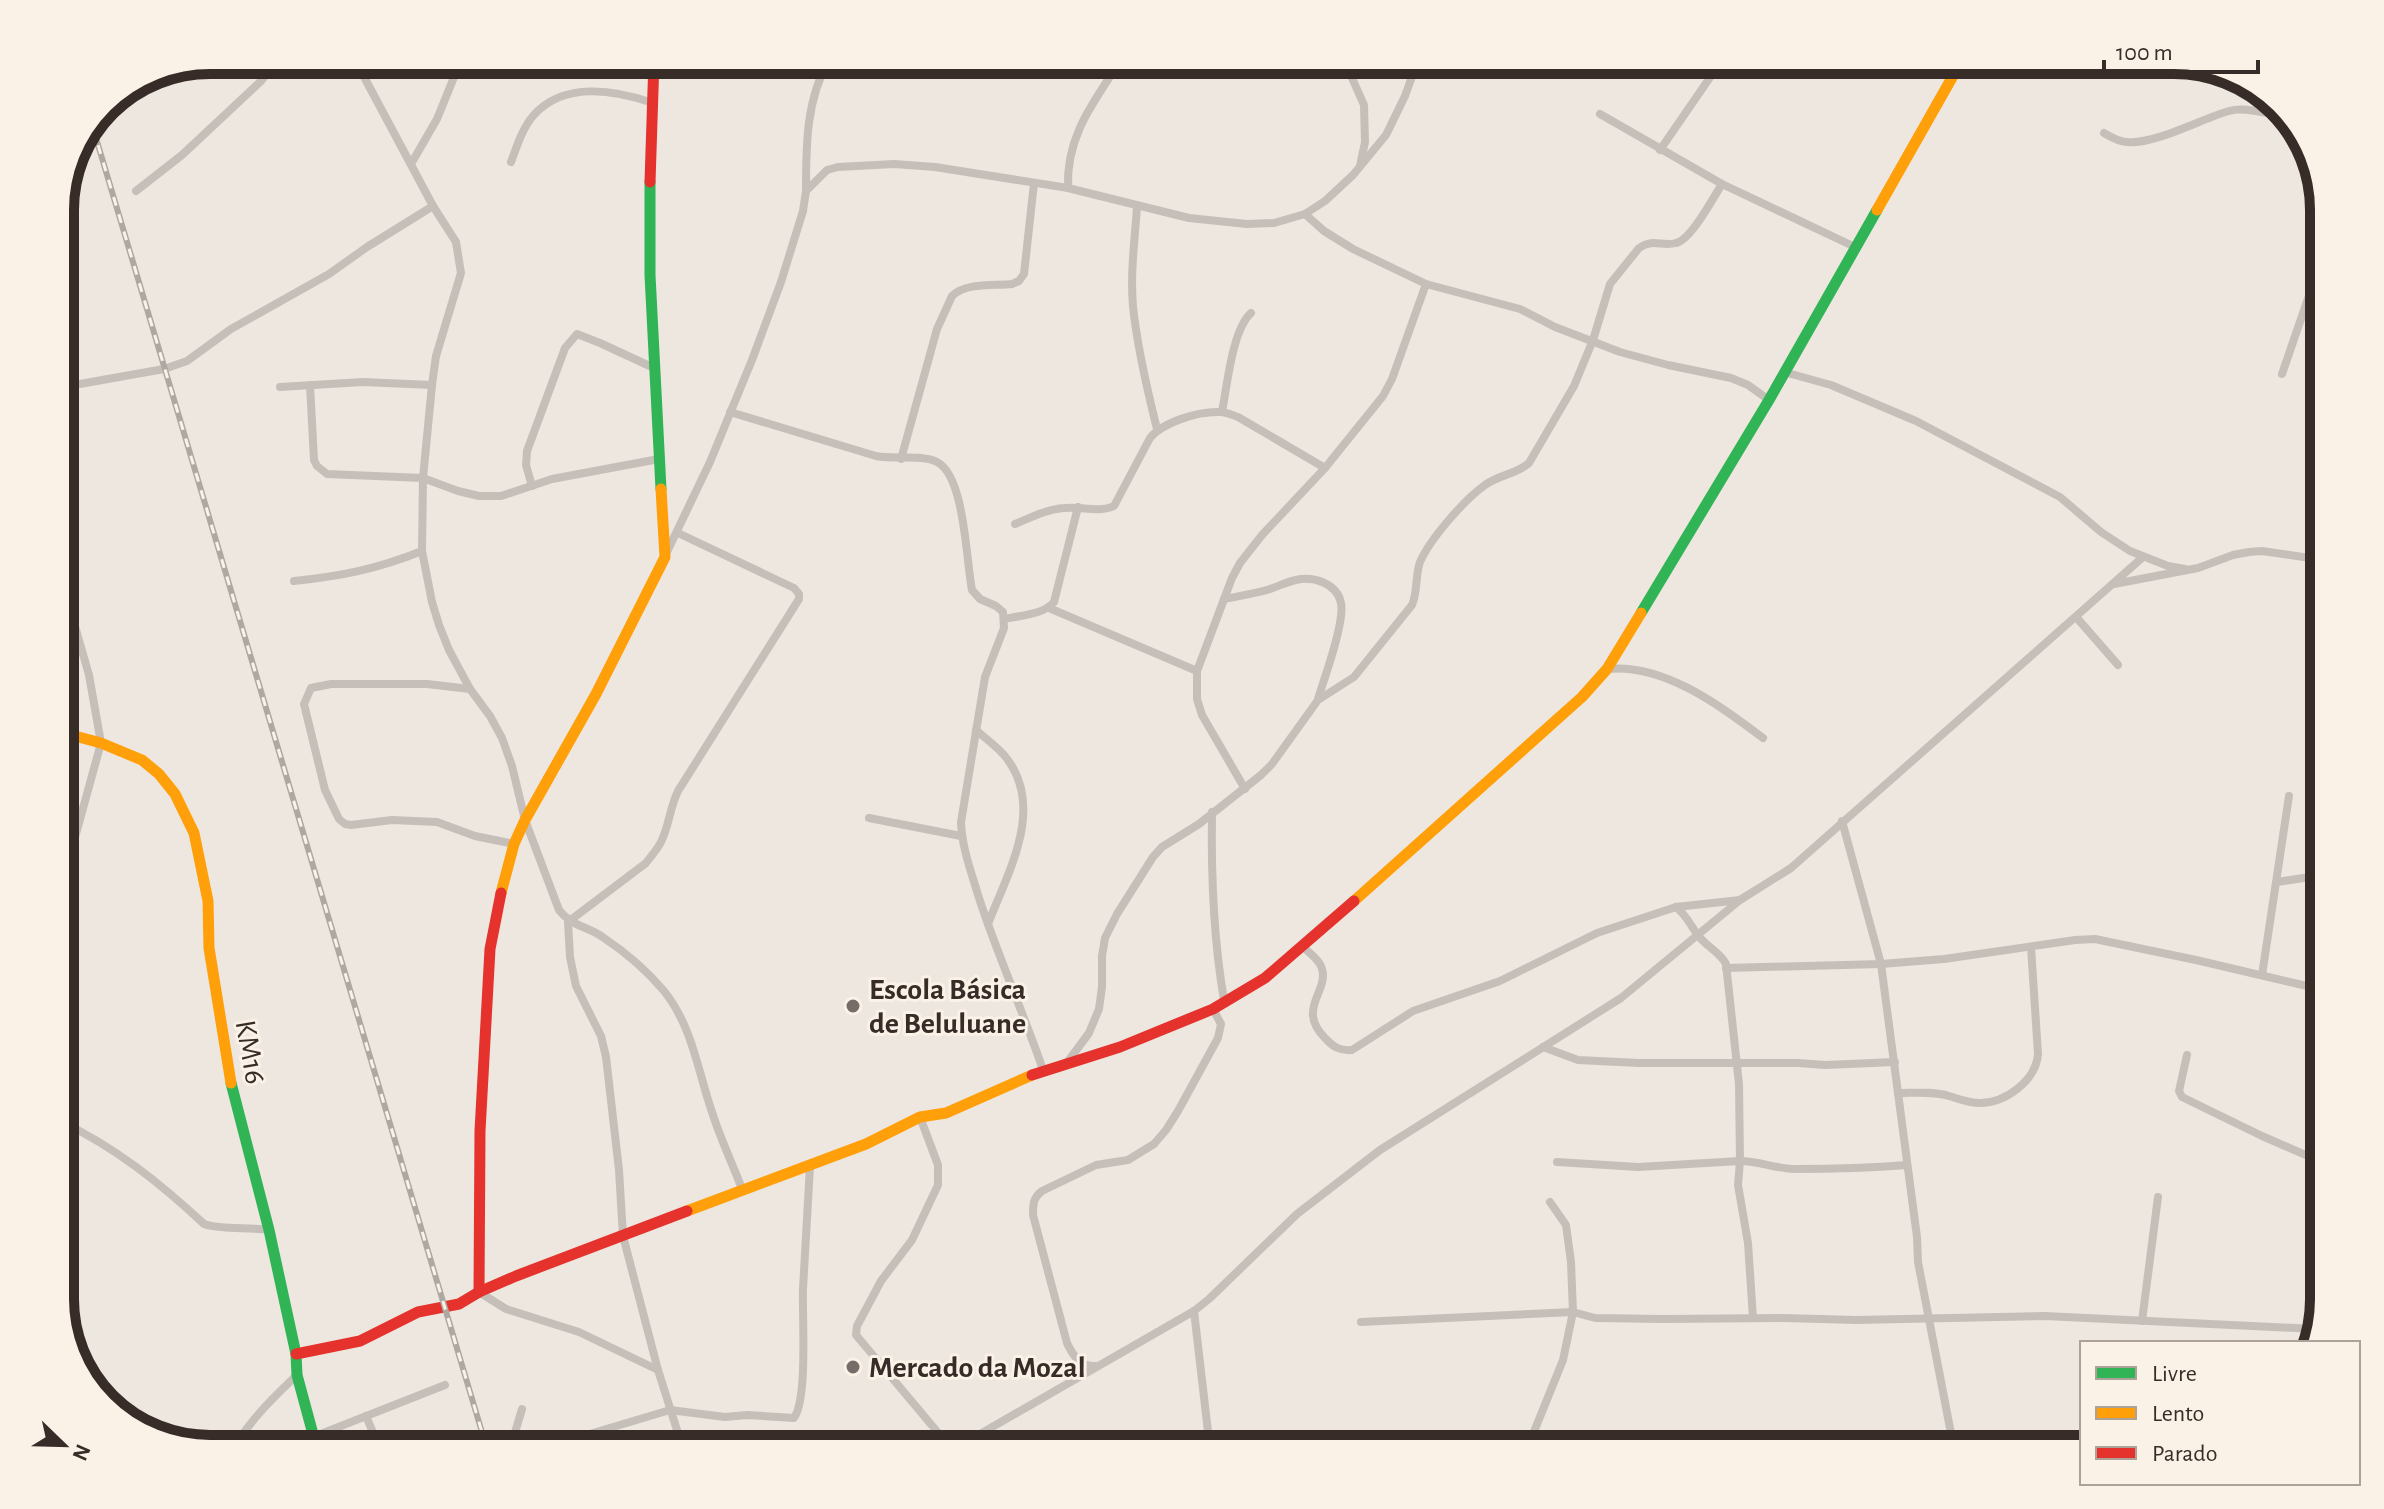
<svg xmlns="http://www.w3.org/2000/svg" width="2384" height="1509" font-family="'Alegreya Sans',sans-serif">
<rect width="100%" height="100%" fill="#ede7e0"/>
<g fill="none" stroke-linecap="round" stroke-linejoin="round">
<g stroke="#c6bfb9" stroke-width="8">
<path d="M 355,60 L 433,206 L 456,242 L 461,273 L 436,356 L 432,385 L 423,478 L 422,551 L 432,602 L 439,625 L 449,650 L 470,689 L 490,716 L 502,738 L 512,766 L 525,820 L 559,910 C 572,927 588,926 604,938 C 625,952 648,972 664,991 C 693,1027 698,1073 713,1115 C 721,1140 733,1165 742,1189"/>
<path d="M 1344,60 L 1364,105 L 1365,142 L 1360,166"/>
<path d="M 1600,114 L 1722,184 L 1855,247"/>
<path d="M 2104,133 C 2111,137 2119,142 2127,142 C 2154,145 2203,118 2229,111 C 2246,106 2268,115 2286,116"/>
<path d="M 1660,150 L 1722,60"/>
<path d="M 511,162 C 517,146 522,129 533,116 C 563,81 615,90 653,103"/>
<path d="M 411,164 L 437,119 L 461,60"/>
<path d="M 1068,188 C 1066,135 1094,102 1121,60"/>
<path d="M 136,191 L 182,155 L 261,81 L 278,60"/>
<path d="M 806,191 C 806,145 806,100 829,60"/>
<path d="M 1137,206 C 1135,239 1130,273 1133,306 C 1137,347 1147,389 1157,429"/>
<path d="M 1305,214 L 1324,231 L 1353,249 L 1426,284 L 1520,309 L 1555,327 L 1620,352 L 1668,365 L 1731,378 L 1748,385 L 1769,400"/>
<path d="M 1784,372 L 1831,385 L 1916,421 L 2060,497 L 2101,532 L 2130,551 L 2168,566 L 2185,569"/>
<path d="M 2282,374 L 2324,252"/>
<path d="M 310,385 L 314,460 L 317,466 L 327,474 L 423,478 L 458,491 L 479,496 L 501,496 L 552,479 L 659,459"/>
<path d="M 63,387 L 164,369 L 187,361 L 231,329 L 329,274 L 367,247 L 433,206"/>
<path d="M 280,387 L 363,382 L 432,385"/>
<path d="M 730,412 L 876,456 C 895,460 921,454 937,462 C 965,476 966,561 972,590 L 980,599 L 996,606 L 1003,612 L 1004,628 L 985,677 L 961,822 C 962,848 971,871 978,895 C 997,954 1023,1011 1043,1070"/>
<path d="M 1222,412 C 1227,387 1232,330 1251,313"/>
<path d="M 901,459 L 937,329 L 952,296 C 966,282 994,286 1012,284 L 1019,281 L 1024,274 L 1034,183"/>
<path d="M 532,486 L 526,465 L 527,451 L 565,348 L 577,334 L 600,343 L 654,368"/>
<path d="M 1015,524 C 1030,518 1047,509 1064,508 C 1081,506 1099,513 1114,506 L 1150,438 C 1163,422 1199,411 1220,412 C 1226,412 1232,415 1238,417 L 1325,468"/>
<path d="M 678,533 L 794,588 L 799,594 L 799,599 L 678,791 C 670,807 669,826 661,842 C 657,850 651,856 646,863 L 568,922 L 570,957 L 576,986 L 601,1036 L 606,1057 L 619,1170 L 623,1236 L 658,1370 L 683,1449"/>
<path d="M 665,556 L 710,462 L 752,360 L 781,282 L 803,211 L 806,191 L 827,170 L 838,167 L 894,164 L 935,167 L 1068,188 L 1189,218 L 1247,224 L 1274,223 L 1305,214 L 1325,201 L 1353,175 L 1386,135 L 1405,96 L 1418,60"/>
<path d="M 60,574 L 89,675 L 101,743 L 60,892"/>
<path d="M 294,581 C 342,576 377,569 422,551"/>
<path d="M 2114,584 L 2198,568 L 2233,555 L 2249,552 L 2262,551 L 2324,560"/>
<path d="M 1224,599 C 1238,596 1253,594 1267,590 C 1277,587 1286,582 1296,580 C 1313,576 1337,583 1341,603 C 1345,622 1324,679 1318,699"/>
<path d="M 1049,608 L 1197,671"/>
<path d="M 2077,618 L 2118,665"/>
<path d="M 1005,619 C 1021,615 1043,615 1054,602 L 1078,507"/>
<path d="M 1607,669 C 1664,663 1720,706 1763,738"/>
<path d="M 470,689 L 427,684 L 331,684 L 311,688 L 304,704 L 325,790 L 339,819 L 345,824 L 351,825 L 392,820 L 437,822 L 475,836 L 514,844"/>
<path d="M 976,730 C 985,738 996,746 1004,755 C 1047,806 1008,872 988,924"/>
<path d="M 1245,789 L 1202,715 L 1197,699 L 1197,671 L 1232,578 L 1240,563 L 1262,535 L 1325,468 L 1383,396 L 1392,379 L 1426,284"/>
<path d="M 1212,812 C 1211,876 1213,937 1224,1000"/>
<path d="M 869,818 L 961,836"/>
<path d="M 1842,821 L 1881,964 L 1917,1237 L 1918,1262 L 1954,1449"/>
<path d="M 2277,882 L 2324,875"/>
<path d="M 1302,946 C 1308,952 1320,960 1322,969 C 1329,991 1296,1009 1325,1038 C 1333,1047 1340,1051 1352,1050 L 1413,1011 L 1500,981 L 1597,933 L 1676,907 L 1740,900"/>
<path d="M 1726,968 L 1881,964 L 1944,959 L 2075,940 L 2095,939 L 2196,960 L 2324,990"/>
<path d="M 2262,975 L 2289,796"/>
<path d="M 1543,1047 L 1578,1060 L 1639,1063 L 1798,1063 L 1825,1065 L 1895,1062"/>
<path d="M 60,1054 L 60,1089"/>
<path d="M 2187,1055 L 2179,1091 L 2182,1097 L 2262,1136 L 2324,1163"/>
<path d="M 1066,1064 L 1089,1033 L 1099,1009 L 1102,987 L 1102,956 L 1105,938 L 1117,914 L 1153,857 L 1162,847 L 1199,824 L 1261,775 L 1272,764 L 1318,700 L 1354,677 L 1412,605 C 1418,591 1415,576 1420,562 C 1430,539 1464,500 1485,485 C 1498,475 1517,474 1529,463 L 1574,386 L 1593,340 L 1610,284 L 1639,248 C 1654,238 1661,247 1676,243 C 1691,240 1713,198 1722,184"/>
<path d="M 1898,1093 C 1915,1093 1933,1091 1949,1096 C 1959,1099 1968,1103 1980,1103 C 2005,1103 2036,1081 2038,1054 L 2031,947"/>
<path d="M 920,1117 L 938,1165 L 938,1185 L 912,1240 L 881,1281 L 857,1326 L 856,1335 L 945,1441 L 952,1445 L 961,1445 L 1194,1311 L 1209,1299 L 1297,1214 L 1380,1150 L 1621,998 L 1740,900 L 1791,868 L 2143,557"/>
<path d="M 60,1121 C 115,1147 160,1183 204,1224 C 221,1230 249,1227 269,1230"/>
<path d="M 1557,1162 L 1638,1167 L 1740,1161 L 1739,1084 L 1726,964 C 1719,951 1705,946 1697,934 C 1690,924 1686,915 1676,907"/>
<path d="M 479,1292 L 506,1309 L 579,1332 L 658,1370"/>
<path d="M 2324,1300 L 2324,1299"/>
<path d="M 1194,1311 L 1210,1449"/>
<path d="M 1753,1318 L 1748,1243 L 1738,1185 L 1740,1161 C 1759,1161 1777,1169 1795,1169 C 1833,1169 1870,1168 1907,1165"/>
<path d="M 2142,1321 L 2158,1197"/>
<path d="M 1361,1322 L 1573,1312 L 1595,1318 L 1664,1319 L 1783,1318 L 1856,1320 L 2045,1316 L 2315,1329"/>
<path d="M 1095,1366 C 1080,1366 1073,1356 1067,1343 L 1033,1215 C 1033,1204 1033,1198 1042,1191 L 1096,1165 L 1128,1160 L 1154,1144 L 1166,1130 L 1178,1111 L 1218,1038 L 1221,1024 L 1213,1009"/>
<path d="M 366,1416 L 380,1449"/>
<path d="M 313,1437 L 445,1385"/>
<path d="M 233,1449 C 250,1420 273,1398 297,1375"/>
<path d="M 510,1449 L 522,1409"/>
<path d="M 552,1449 L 583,1436 L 670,1410 L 725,1417 L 747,1415 L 794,1418 C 808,1398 802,1317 803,1289 C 805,1248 808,1207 810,1166"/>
<path d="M 1527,1449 L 1563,1360 L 1573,1312 L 1571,1262 L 1566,1225 L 1550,1202"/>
</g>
<g stroke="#30b455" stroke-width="11">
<path d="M 650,182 L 650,275 L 661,489"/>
<path d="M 1641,613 L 1769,400 L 1877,210"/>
<path d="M 231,1083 L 269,1230 L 296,1354 L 297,1375 L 317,1449"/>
</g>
<g stroke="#ff9f0a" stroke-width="11">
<path d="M 1877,210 L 1962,60"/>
<path d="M 60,732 L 101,743 L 142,760 L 159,774 L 175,794 L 194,833 L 208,901 L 209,948 L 231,1083"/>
<path d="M 501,893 L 514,844 L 525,820 L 596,694 L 665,557 L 661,489"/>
<path d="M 1354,901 L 1582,697 L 1607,669 L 1641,613"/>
<path d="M 687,1211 L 866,1144 L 920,1117 L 946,1113 L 1032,1075"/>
</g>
<g stroke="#e5322d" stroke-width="11">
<path d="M 650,182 L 654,60"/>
<path d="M 1032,1075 L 1120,1047 L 1213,1009 L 1265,978 L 1354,901"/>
<path d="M 479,1292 L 480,1131 L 490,949 L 501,893"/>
<path d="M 296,1354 L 360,1341 L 418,1312 L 459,1304 L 479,1292 L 516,1276 L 687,1211"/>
</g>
<defs>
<path id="rail" d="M 93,128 L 487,1449"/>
</defs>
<use href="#rail" stroke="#aea8a3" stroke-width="6"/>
<use href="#rail" stroke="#faf1e7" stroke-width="3" stroke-dasharray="9" stroke-linecap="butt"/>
</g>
<g fill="#776d68" stroke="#faf1e7" stroke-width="3">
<circle cx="853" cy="1006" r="8"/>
<circle cx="853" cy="1367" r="8"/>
</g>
<g text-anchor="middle" stroke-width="6" stroke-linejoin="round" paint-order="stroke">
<g font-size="30" font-weight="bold" fill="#372c27" stroke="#faf1e7" text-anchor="start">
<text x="869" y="999">Escola Básica<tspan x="869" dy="34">de Beluluane</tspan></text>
<text x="869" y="1377">Mercado da Mozal</text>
</g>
<g font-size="30" fill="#372c27" stroke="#faf1e7">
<text transform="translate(251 1052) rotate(80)" y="10">KM16</text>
</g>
</g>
<path d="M0 0H2384V1509H0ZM210 74H2174A136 136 0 0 1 2310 210V1299A136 136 0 0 1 2174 1435H210A136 136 0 0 1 74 1299V210A136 136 0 0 1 210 74Z" fill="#faf1e7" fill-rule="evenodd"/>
<path fill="none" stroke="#372c27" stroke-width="10" d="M210 74H2174A136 136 0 0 1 2310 210V1299A136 136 0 0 1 2174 1435H210A136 136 0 0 1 74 1299V210A136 136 0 0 1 210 74Z"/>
<rect x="2080" y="1341" width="280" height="144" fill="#faf1e7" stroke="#aca29a" stroke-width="2"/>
<rect x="2096" y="1367" width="40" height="12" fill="#30b455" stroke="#aca29a" stroke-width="2"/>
<text x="2152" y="1381" font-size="24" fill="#372c27">Livre</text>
<rect x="2096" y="1407" width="40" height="12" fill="#ff9f0a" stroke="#aca29a" stroke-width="2"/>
<text x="2152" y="1421" font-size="24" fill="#372c27">Lento</text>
<rect x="2096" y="1447" width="40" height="12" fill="#e5322d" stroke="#aca29a" stroke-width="2"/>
<text x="2152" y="1461" font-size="24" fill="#372c27">Parado</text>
<g transform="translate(64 1445) rotate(113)" stroke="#faf1e7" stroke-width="6" paint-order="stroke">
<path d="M0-6L14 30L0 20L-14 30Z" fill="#372c27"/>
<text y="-12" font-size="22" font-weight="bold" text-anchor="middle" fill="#372c27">N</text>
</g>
<path d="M2104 60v12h154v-12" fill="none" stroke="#372c27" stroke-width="4"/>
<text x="2116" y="60" font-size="24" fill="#372c27" stroke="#faf1e7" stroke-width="6" paint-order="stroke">100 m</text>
</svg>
